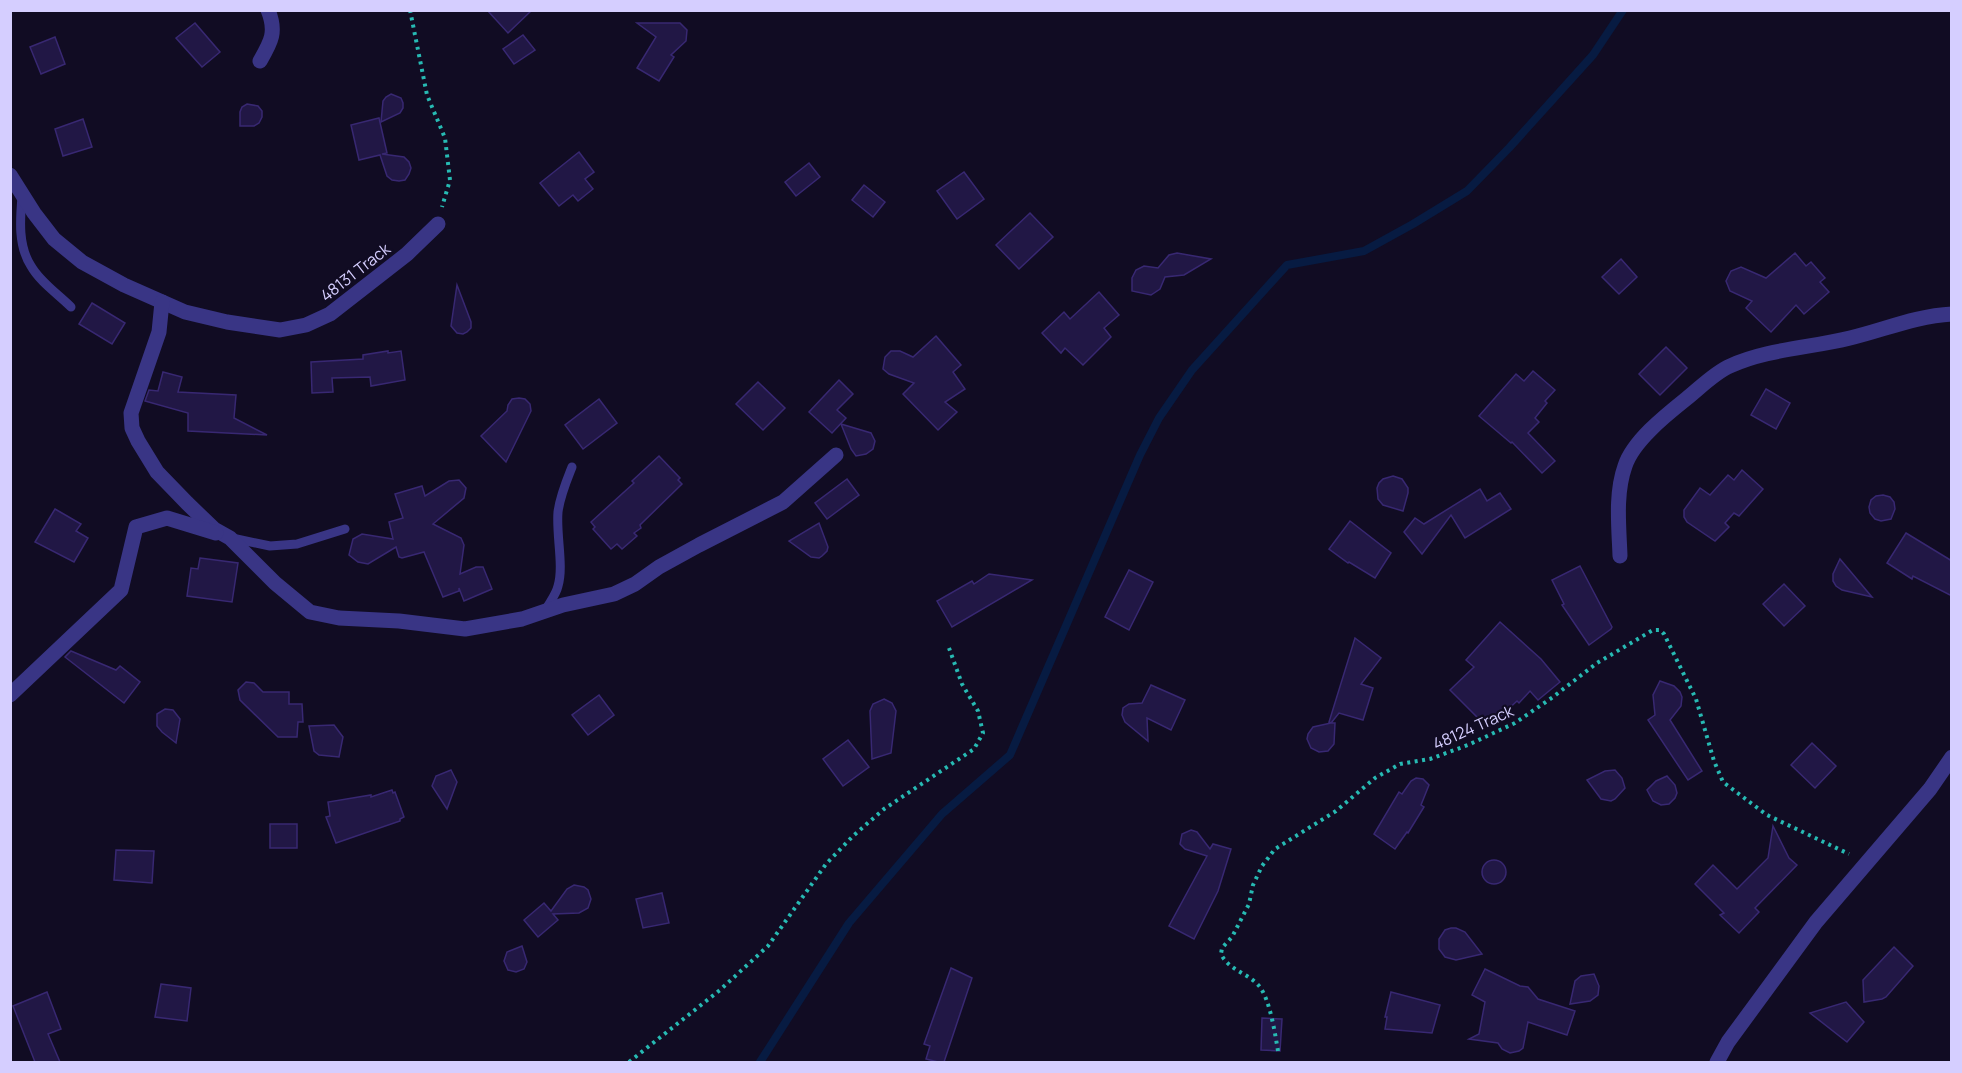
<svg xmlns="http://www.w3.org/2000/svg" width="1962" height="1073" font-family="Manrope,sans-serif">
<rect width="100%" height="100%" fill="#110c23"/>
<g fill="none" stroke-linecap="round" stroke-linejoin="round">
<path stroke="#071b42" stroke-width="8" d="M 760,1062 L 849,923 L 942,814 L 1010,755 L 1140,455 L 1159,418 L 1192,370 L 1287,265 L 1364,251 L 1413,224 L 1467,191 L 1509,148 L 1593,55 L 1623,10"/>
</g>
<g fill="#211745" stroke="#382872" stroke-width="1.5">
<path d="M 487,10 L 532,10 L 508,33 Z"/>
<path d="M 195,23 L 220,52 L 202,67 L 176,38 Z"/>
<path d="M 637,23 L 680,23 L 687,30 L 686,41 L 671,55 L 674,57 L 659,81 L 637,68 L 656,37 Z"/>
<path d="M 523,35 L 535,50 L 514,64 L 503,49 Z"/>
<path d="M 55,37 L 65,64 L 41,74 L 30,47 Z"/>
<path d="M 391,94 L 401,98 L 403,103 L 403,108 L 400,113 L 381,122 L 383,101 L 386,97 Z"/>
<path d="M 247,104 L 258,106 L 262,111 L 262,117 L 259,123 L 254,126 L 240,126 L 240,112 L 242,107 Z"/>
<path d="M 379,118 L 387,153 L 382,154 L 404,157 L 409,162 L 411,168 L 409,174 L 405,180 L 399,181 L 392,180 L 387,176 L 380,155 L 359,160 L 351,125 Z"/>
<path d="M 83,119 L 92,147 L 63,156 L 55,129 Z"/>
<path d="M 579,152 L 594,172 L 585,179 L 593,189 L 578,201 L 573,195 L 559,206 L 540,183 Z"/>
<path d="M 809,163 L 820,177 L 796,196 L 785,182 Z"/>
<path d="M 964,172 L 984,199 L 957,219 L 937,191 Z"/>
<path d="M 864,185 L 885,202 L 873,217 L 852,200 Z"/>
<path d="M 1030,213 L 1053,237 L 1019,269 L 996,245 Z"/>
<path d="M 1177,253 L 1211,259 L 1184,275 L 1165,277 L 1160,289 L 1151,295 L 1132,291 L 1132,278 L 1136,270 L 1144,266 L 1158,268 L 1169,255 Z"/>
<path d="M 1795,253 L 1806,266 L 1811,262 L 1825,278 L 1820,282 L 1829,292 L 1804,314 L 1796,305 L 1771,332 L 1746,308 L 1752,301 L 1730,291 L 1726,281 L 1731,271 L 1741,267 L 1766,278 Z"/>
<path d="M 1621,259 L 1637,277 L 1619,294 L 1602,277 Z"/>
<path d="M 457,285 L 471,322 L 471,328 L 467,332 L 463,334 L 457,333 L 451,326 Z"/>
<path d="M 1099,292 L 1119,315 L 1104,328 L 1111,337 L 1083,365 L 1065,348 L 1061,353 L 1042,333 L 1064,312 L 1070,319 Z"/>
<path d="M 92,303 L 125,323 L 112,344 L 79,324 Z"/>
<path d="M 936,336 L 961,365 L 953,372 L 965,389 L 945,402 L 957,412 L 938,430 L 903,394 L 914,383 L 889,374 L 883,369 L 885,357 L 891,351 L 900,351 L 913,357 Z"/>
<path d="M 1666,347 L 1687,368 L 1660,395 L 1639,374 Z"/>
<path d="M 388,351 L 388,353 L 401,351 L 405,380 L 371,386 L 370,377 L 332,378 L 333,392 L 312,393 L 311,362 L 363,359 L 363,355 Z"/>
<path d="M 1533,371 L 1555,390 L 1545,401 L 1547,403 L 1535,418 L 1539,422 L 1528,433 L 1555,461 L 1542,473 L 1512,442 L 1511,443 L 1479,416 L 1516,374 L 1524,381 Z"/>
<path d="M 163,372 L 182,377 L 178,392 L 236,395 L 234,418 L 267,435 L 188,431 L 188,413 L 145,401 L 149,390 L 158,391 Z"/>
<path d="M 839,380 L 853,394 L 837,410 L 846,418 L 832,433 L 809,412 Z"/>
<path d="M 758,382 L 785,408 L 763,430 L 736,404 Z"/>
<path d="M 1766,389 L 1790,403 L 1776,429 L 1751,415 Z"/>
<path d="M 519,398 L 525,399 L 530,404 L 531,411 L 506,462 L 481,436 L 507,411 L 508,405 L 512,399 Z"/>
<path d="M 599,399 L 617,423 L 583,449 L 565,425 Z"/>
<path d="M 841,424 L 871,433 L 875,441 L 873,449 L 866,454 L 856,456 L 851,449 Z"/>
<path d="M 659,456 L 680,478 L 678,480 L 682,484 L 640,525 L 641,528 L 634,533 L 637,536 L 622,549 L 617,544 L 611,549 L 593,529 L 595,527 L 591,522 L 634,483 L 632,481 Z"/>
<path d="M 1742,470 L 1763,489 L 1739,516 L 1734,513 L 1725,523 L 1729,527 L 1715,541 L 1687,522 L 1684,517 L 1684,510 L 1700,488 L 1710,495 L 1728,475 L 1734,480 Z"/>
<path d="M 1393,476 L 1402,479 L 1408,488 L 1408,493 L 1403,511 L 1383,505 L 1378,499 L 1377,488 L 1379,483 L 1383,479 Z"/>
<path d="M 847,479 L 859,495 L 827,519 L 815,503 Z"/>
<path d="M 459,480 L 466,488 L 464,498 L 433,524 L 461,538 L 464,545 L 460,574 L 476,567 L 483,567 L 492,589 L 464,601 L 459,588 L 459,591 L 443,597 L 424,552 L 402,558 L 399,557 L 396,547 L 368,564 L 358,562 L 349,555 L 353,539 L 362,534 L 393,539 L 389,522 L 403,518 L 395,494 L 422,486 L 425,496 L 449,481 Z"/>
<path d="M 1480,489 L 1487,501 L 1500,493 L 1511,509 L 1465,538 L 1451,515 L 1422,554 L 1404,532 L 1415,518 L 1424,524 Z"/>
<path d="M 1883,495 L 1890,497 L 1894,502 L 1895,509 L 1891,519 L 1881,521 L 1875,519 L 1870,513 L 1869,507 L 1871,500 L 1876,496 Z"/>
<path d="M 55,509 L 81,524 L 76,531 L 88,538 L 74,562 L 35,542 Z"/>
<path d="M 1350,521 L 1391,553 L 1375,578 L 1349,562 L 1348,563 L 1329,549 Z"/>
<path d="M 819,523 L 828,547 L 827,551 L 822,556 L 819,558 L 811,557 L 789,541 Z"/>
<path d="M 1906,533 L 1952,561 L 1952,596 L 1913,576 L 1912,579 L 1887,563 Z"/>
<path d="M 200,558 L 238,563 L 232,602 L 187,596 L 191,568 L 198,569 Z"/>
<path d="M 1840,559 L 1872,597 L 1842,590 L 1836,586 L 1833,581 L 1833,574 Z"/>
<path d="M 1580,566 L 1612,627 L 1611,629 L 1589,645 L 1562,605 L 1564,604 L 1552,580 Z"/>
<path d="M 1129,570 L 1153,582 L 1129,630 L 1105,617 Z"/>
<path d="M 989,574 L 1032,580 L 952,627 L 937,601 L 972,581 L 974,584 Z"/>
<path d="M 1784,584 L 1805,606 L 1784,626 L 1763,604 Z"/>
<path d="M 1500,622 L 1541,659 L 1560,682 L 1538,700 L 1530,691 L 1519,703 L 1517,701 L 1490,726 L 1482,717 L 1479,719 L 1450,690 L 1474,667 L 1466,660 Z"/>
<path d="M 1355,638 L 1381,658 L 1361,684 L 1373,688 L 1363,720 L 1339,713 L 1331,723 L 1335,723 L 1334,744 L 1328,751 L 1319,752 L 1311,748 L 1307,739 L 1308,734 L 1313,727 L 1331,723 L 1329,722 Z"/>
<path d="M 71,651 L 116,670 L 120,666 L 140,682 L 124,703 L 65,657 Z"/>
<path d="M 1660,681 L 1674,686 L 1680,692 L 1682,697 L 1681,706 L 1670,720 L 1702,771 L 1688,780 L 1648,720 L 1655,715 L 1653,695 Z"/>
<path d="M 246,682 L 254,683 L 263,692 L 289,692 L 289,704 L 302,704 L 303,722 L 298,722 L 297,737 L 278,737 L 240,700 L 238,690 Z"/>
<path d="M 1151,685 L 1185,700 L 1171,730 L 1147,718 L 1148,741 L 1125,722 L 1122,715 L 1123,708 L 1129,704 L 1142,703 Z"/>
<path d="M 599,695 L 614,715 L 588,735 L 572,715 Z"/>
<path d="M 884,699 L 892,703 L 896,711 L 891,753 L 872,759 L 870,711 L 873,704 Z"/>
<path d="M 165,709 L 173,710 L 180,719 L 176,743 L 162,732 L 157,726 L 157,714 Z"/>
<path d="M 334,725 L 343,737 L 339,757 L 319,755 L 314,751 L 309,726 Z"/>
<path d="M 848,740 L 869,767 L 843,786 L 823,759 Z"/>
<path d="M 1812,743 L 1836,766 L 1815,788 L 1791,765 Z"/>
<path d="M 451,770 L 457,782 L 447,809 L 432,786 L 436,776 Z"/>
<path d="M 1615,770 L 1622,778 L 1625,788 L 1615,799 L 1611,801 L 1601,799 L 1587,780 L 1605,771 Z"/>
<path d="M 1667,776 L 1675,785 L 1677,793 L 1675,798 L 1669,804 L 1661,805 L 1653,801 L 1647,790 L 1656,781 Z"/>
<path d="M 1416,778 L 1423,779 L 1429,785 L 1421,805 L 1424,807 L 1408,833 L 1407,832 L 1395,849 L 1374,834 L 1399,792 L 1402,794 L 1411,781 Z"/>
<path d="M 392,790 L 393,793 L 395,792 L 404,817 L 400,819 L 400,821 L 336,843 L 326,817 L 330,816 L 328,802 L 371,795 L 371,797 Z"/>
<rect x="270" y="824" width="27" height="24"/>
<path d="M 1773,826 L 1789,858 L 1797,865 L 1755,908 L 1759,912 L 1739,933 L 1720,915 L 1724,913 L 1695,884 L 1713,865 L 1737,889 L 1768,858 Z"/>
<path d="M 1191,830 L 1197,832 L 1210,849 L 1213,844 L 1231,849 L 1218,891 L 1194,939 L 1169,926 L 1207,856 L 1185,849 L 1180,844 L 1182,834 Z"/>
<path d="M 116,850 L 154,851 L 152,883 L 114,880 Z"/>
<circle cx="1494" cy="872" r="12"/>
<path d="M 574,885 L 584,887 L 588,890 L 591,899 L 588,908 L 579,913 L 553,914 L 558,920 L 538,937 L 524,920 L 544,903 L 551,911 L 567,889 Z"/>
<path d="M 662,893 L 669,923 L 643,928 L 636,899 Z"/>
<path d="M 1451,928 L 1456,928 L 1465,932 L 1482,954 L 1456,960 L 1445,957 L 1439,949 L 1439,939 L 1445,930 Z"/>
<path d="M 522,946 L 527,962 L 524,969 L 516,972 L 508,970 L 504,961 L 507,952 Z"/>
<path d="M 1894,947 L 1913,966 L 1886,997 L 1882,999 L 1864,1002 L 1863,980 Z"/>
<path d="M 951,968 L 972,978 L 944,1062 L 938,1062 L 926,1059 L 930,1046 L 924,1044 Z"/>
<path d="M 1485,969 L 1520,986 L 1528,987 L 1538,999 L 1575,1011 L 1567,1035 L 1528,1022 L 1523,1048 L 1519,1051 L 1510,1053 L 1502,1049 L 1498,1043 L 1469,1039 L 1479,1034 L 1485,1002 L 1472,995 Z"/>
<path d="M 1594,974 L 1599,986 L 1598,995 L 1590,1001 L 1570,1004 L 1575,981 L 1581,976 Z"/>
<path d="M 161,984 L 191,988 L 187,1021 L 155,1017 Z"/>
<path d="M 47,992 L 61,1029 L 48,1034 L 60,1062 L 35,1062 L 13,1006 Z"/>
<path d="M 1391,992 L 1440,1005 L 1432,1033 L 1385,1029 L 1387,1017 L 1385,1017 Z"/>
<path d="M 1846,1002 L 1864,1022 L 1847,1042 L 1810,1013 Z"/>
<path d="M 1262,1018 L 1282,1019 L 1280,1051 L 1261,1050 Z"/>
</g>
<g fill="none" stroke-linecap="round" stroke-linejoin="round">
<g stroke="#27bab3" stroke-width="4" stroke-dasharray="3 4.5" stroke-linecap="butt">
<path d="M 410,10 L 427,95 L 445,138 L 450,180 L 442,207"/>
<path d="M 1278,1051 C 1275,1033 1270,1001 1260,987 C 1249,973 1229,971 1221,954 L 1222,948 L 1232,937 L 1249,904 L 1253,885 L 1262,866 L 1275,849 L 1336,811 L 1375,778 L 1400,764 L 1430,759 L 1468,745 L 1515,723 L 1553,697 L 1597,663 L 1653,630 L 1660,630 L 1664,634 L 1696,699 L 1714,761 L 1723,782 L 1767,815 L 1849,854"/>
<path d="M 629,1062 L 720,990 L 768,946 L 826,864 L 853,836 L 884,809 L 974,749 L 983,733 L 978,711 L 962,684 L 949,648"/>
</g>
<g stroke="#393585" stroke-width="9">
<path d="M 22,197 C 20,220 18,246 31,266 C 40,282 58,294 71,307"/>
<path d="M 232,538 L 270,546 L 297,544 L 345,529"/>
<path d="M 545,611 C 549,603 556,595 558,586 C 564,566 556,535 558,512 C 560,496 566,482 572,467"/>
</g>
<g stroke="#393585" stroke-width="15">
<path d="M 260,61 C 271,42 277,32 268,10"/>
<path d="M 10,175 L 34,213 L 54,239 L 82,262 L 124,285 L 185,312 L 227,322 L 280,330 L 306,325 L 330,314 L 407,254 L 438,224"/>
<path d="M 162,302 L 159,332 L 131,413 L 132,428 L 138,441 L 157,472 L 187,503 L 214,529 L 230,538 L 275,583 L 310,612 L 339,618 L 399,621 L 465,629 L 522,619 L 563,605 L 614,594 L 635,584 L 659,567 L 699,545 L 783,502 L 836,455"/>
<path d="M 1620,556 C 1619,527 1615,494 1625,466 C 1633,441 1666,415 1686,399 C 1700,388 1714,373 1730,366 C 1767,349 1810,348 1850,338 C 1884,330 1915,316 1952,314"/>
<path d="M 10,695 L 121,590 L 136,527 L 167,518 L 216,533"/>
<path d="M 1717,1062 L 1728,1042 L 1816,922 L 1930,789 L 1952,757"/>
</g>
</g>
<g text-anchor="middle" stroke-width="4.5" stroke-linejoin="round" paint-order="stroke">
<g font-size="16" fill="#d5ceff" stroke="#110c23">
<text transform="translate(355 272) rotate(-38)" y="6">48131 Track</text>
<text transform="translate(1473 727) rotate(-24)" y="6">48124 Track</text>
</g>
</g>
<rect width="1962" height="1073" fill="none" stroke="#d5ceff" stroke-width="24"/>
</svg>
